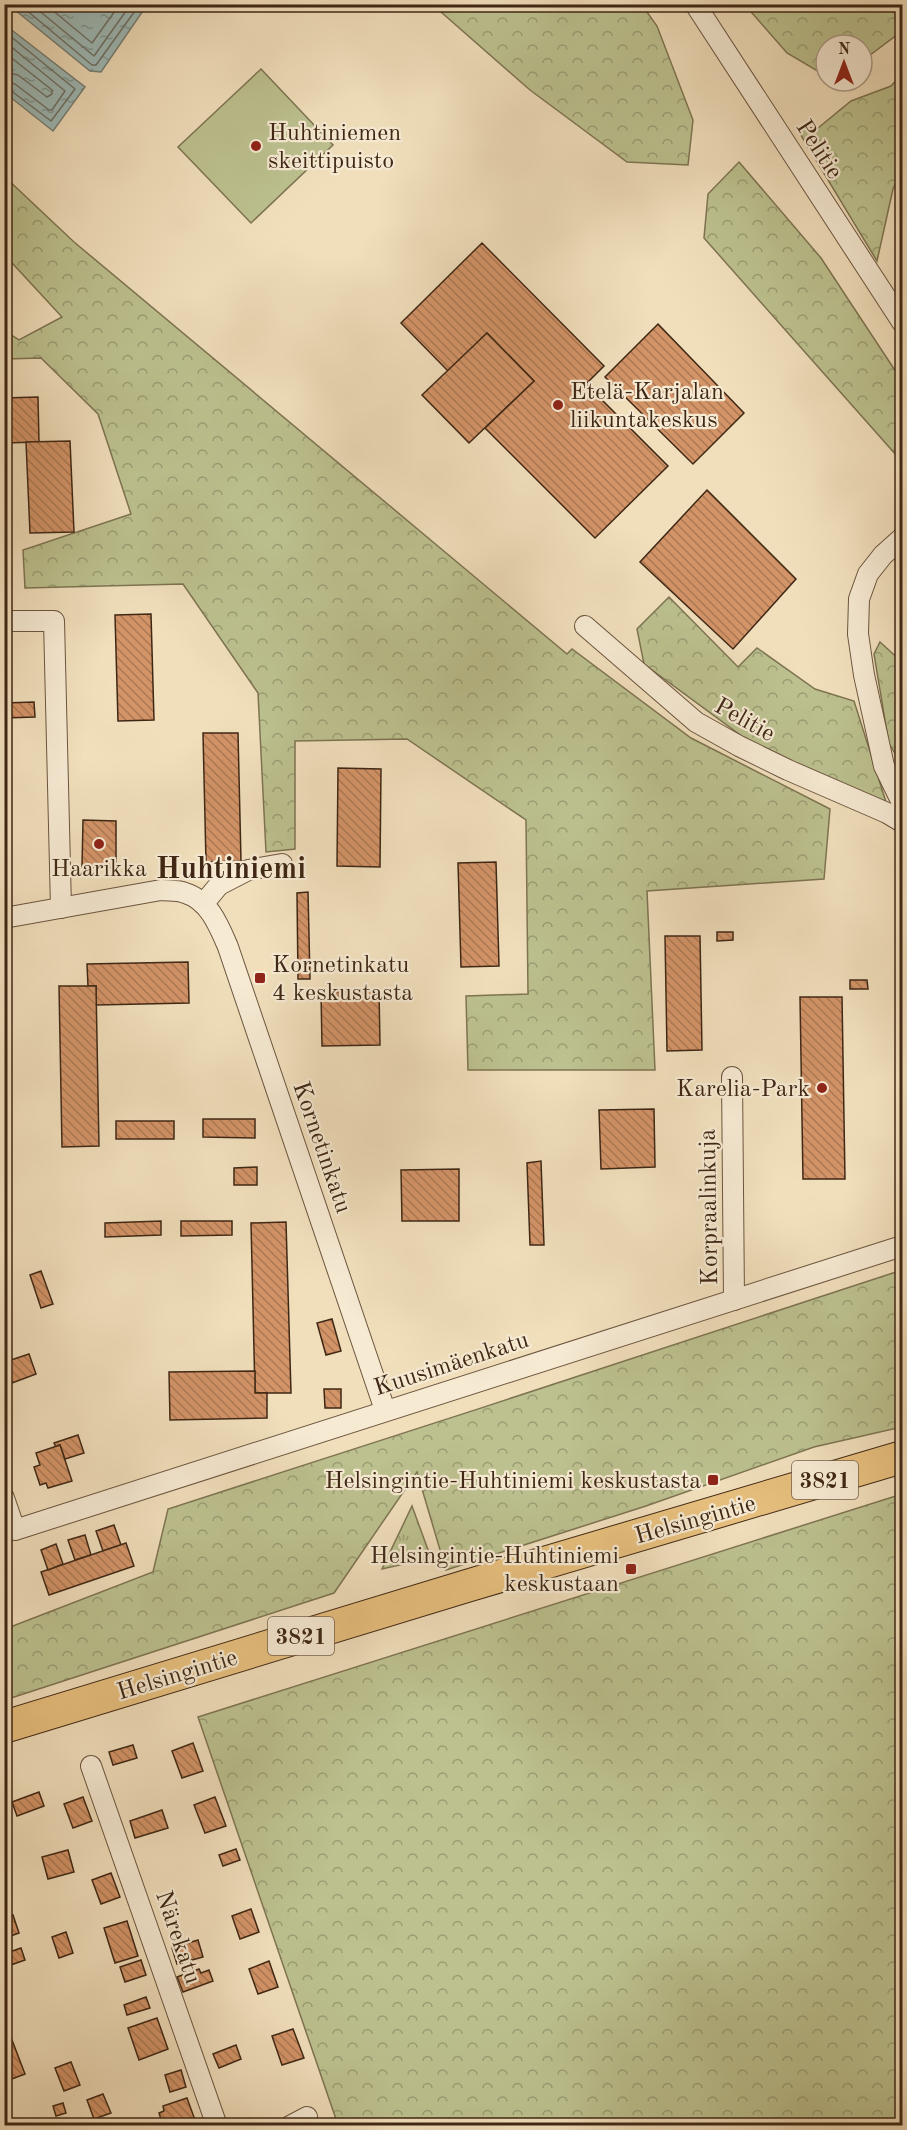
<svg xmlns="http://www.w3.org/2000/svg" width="907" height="2130" font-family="'Old Standard TT',serif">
<defs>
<pattern id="grass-tufts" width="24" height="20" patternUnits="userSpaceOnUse" patternTransform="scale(1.5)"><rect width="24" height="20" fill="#bcc18f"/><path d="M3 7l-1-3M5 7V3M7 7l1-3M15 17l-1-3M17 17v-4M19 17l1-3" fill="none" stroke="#9a9d74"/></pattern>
<pattern id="forest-crowns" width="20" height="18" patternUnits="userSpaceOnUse" patternTransform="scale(1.5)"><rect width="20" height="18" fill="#bcc18f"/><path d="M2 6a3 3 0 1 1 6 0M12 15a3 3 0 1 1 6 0" fill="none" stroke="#9a9d74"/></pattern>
<pattern id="water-ripples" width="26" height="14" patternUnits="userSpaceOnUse" patternTransform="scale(1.5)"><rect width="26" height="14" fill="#9dbbb9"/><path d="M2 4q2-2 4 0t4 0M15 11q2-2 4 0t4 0" fill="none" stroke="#819895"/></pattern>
<pattern id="building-back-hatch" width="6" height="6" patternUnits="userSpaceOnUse" patternTransform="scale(1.5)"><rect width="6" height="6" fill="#d39468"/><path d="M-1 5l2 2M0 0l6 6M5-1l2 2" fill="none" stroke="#ad7954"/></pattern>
</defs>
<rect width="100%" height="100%" fill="#f1dfbc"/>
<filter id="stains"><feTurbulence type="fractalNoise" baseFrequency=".00333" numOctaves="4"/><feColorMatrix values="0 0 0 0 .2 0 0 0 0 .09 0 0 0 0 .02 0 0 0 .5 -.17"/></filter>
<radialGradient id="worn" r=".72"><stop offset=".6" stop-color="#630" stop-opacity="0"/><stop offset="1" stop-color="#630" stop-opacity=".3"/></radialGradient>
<path fill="url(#grass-tufts)" stroke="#7e7452" stroke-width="1.5" d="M 412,1506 L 431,1558 L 382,1569 Z"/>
<g fill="url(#forest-crowns)" stroke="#7e7452" stroke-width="1.5">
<path d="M 433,5 L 642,5 L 657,26 L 693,120 L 688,165 L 627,162 L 530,90 Z"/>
<path d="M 745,5 L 883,5 L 902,18 L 902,31 L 862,61 L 862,45 L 826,45 L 826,76 L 787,53 Z"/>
<path d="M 902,74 L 902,170 L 893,189 L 877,261 L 796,127 L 818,128 L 851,101 L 891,86 Z"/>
<path d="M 739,162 L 821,258 L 902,381 L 902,453 L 897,456 L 704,238 L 708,194 Z"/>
<path d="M 5,177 L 74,242 L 567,654 L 572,649 L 691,738 L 830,809 L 824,879 L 647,891 L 655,1070 L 468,1070 L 466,996 L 528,994 L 526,820 L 407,739 L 295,741 L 295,849 L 266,852 L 258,693 L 183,584 L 25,588 L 23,550 L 131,514 L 98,414 L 41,358 L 5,359 L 5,331 L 19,340 L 62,317 L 13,264 L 5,262 Z"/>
<path d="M 669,597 L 738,667 L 757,648 L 815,689 L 854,701 L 886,802 L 754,745 L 644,664 L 637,629 Z"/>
<path d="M 880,642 L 902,662 L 902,764 L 889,744 L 874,654 Z"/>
<path d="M 902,1270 L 902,1427 L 814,1447 L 646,1506 L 446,1570 L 417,1472 L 334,1593 L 5,1700 L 5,1629 L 153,1572 L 168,1509 C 413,1431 658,1350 902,1270 Z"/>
<path d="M 902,1494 L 902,2125 L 338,2125 L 198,1717 Z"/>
</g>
<path fill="#bcc18f" stroke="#7e7452" stroke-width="1.5" d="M 261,69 L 333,145 L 251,223 L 178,147 Z"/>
<g fill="url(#water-ripples)" stroke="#778077" stroke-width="1.5">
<path d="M 9,5 L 147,5 L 101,72 L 90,71 Z"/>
<path d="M 4,24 L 85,87 L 53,131 L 5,93 Z"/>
</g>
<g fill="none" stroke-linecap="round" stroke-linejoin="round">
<g stroke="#6e7167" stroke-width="1.5">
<path d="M 19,4 L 92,65 L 96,65 L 140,4"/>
<path d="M 31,4 L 94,56 L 131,4"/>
<path d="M 45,4 L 92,43 L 120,4"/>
<path d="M 4,31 L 75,89 L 51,121 L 10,90 L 4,88"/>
<path d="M 4,41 L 65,91 L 52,110 L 49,110 L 15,84 L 4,81"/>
<path d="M 4,52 L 52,90 L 52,94 L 47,97 L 18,75 L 4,72"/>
</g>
</g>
<g fill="url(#building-back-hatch)" stroke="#3f2715" stroke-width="1.5">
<path d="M 482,243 L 604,366 L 586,384 L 668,466 L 595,538 L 485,428 L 534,381 L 487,333 L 448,371 L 401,323 Z"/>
<path d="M 658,324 L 744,413 L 693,464 L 605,377 Z"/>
<path d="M 487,333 L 534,381 L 469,443 L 422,395 Z"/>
<path d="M 38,397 L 39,442 L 4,443 L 4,398 Z"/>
<path d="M 70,441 L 74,532 L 30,533 L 26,442 Z"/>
<path d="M 707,490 L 796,579 L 733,649 L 640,562 Z"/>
<path d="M 151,614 L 154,720 L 118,721 L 115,615 Z"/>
<path d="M 34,702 L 35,717 L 4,718 L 4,703 Z"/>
<path d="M 203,733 L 238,733 L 241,861 L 206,862 Z"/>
<path d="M 4,738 L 6,738 L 10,874 L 4,874 Z"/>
<path d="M 338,768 L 381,769 L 380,867 L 337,866 Z"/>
<path d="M 83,820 L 116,821 L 116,868 L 82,867 Z"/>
<path d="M 496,862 L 499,966 L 461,967 L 458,863 Z"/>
<path d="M 308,892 L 310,979 L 298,979 L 297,893 Z"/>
<path d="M 717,932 L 733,932 L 733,940 L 717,941 Z"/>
<path d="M 665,936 L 700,936 L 702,1050 L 667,1051 Z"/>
<path d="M 188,962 L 189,1003 L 96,1005 L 96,986 L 88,986 L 87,964 Z"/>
<path d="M 850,980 L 867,980 L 868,989 L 850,989 Z"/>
<path d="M 59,986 L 96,986 L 99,1146 L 62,1147 Z"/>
<path d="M 379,991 L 380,1045 L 322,1046 L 321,992 Z"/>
<path d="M 800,997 L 842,997 L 845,1179 L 803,1179 Z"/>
<path d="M 654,1109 L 655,1167 L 601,1169 L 599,1110 Z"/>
<path d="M 203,1119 L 255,1119 L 255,1138 L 203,1137 Z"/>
<rect x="116" y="1121" width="58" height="18"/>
<path d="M 541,1161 L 544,1245 L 530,1245 L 527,1163 Z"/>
<path d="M 257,1167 L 257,1185 L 234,1185 L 234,1168 Z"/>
<path d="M 459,1169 L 459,1221 L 402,1221 L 401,1170 Z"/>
<path d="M 161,1221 L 161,1235 L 105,1237 L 105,1223 Z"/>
<path d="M 181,1221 L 232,1221 L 232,1235 L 181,1236 Z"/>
<path d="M 286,1222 L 291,1393 L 255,1393 L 251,1223 Z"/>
<path d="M 41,1271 L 53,1304 L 41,1308 L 30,1275 Z"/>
<path d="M 332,1319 L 341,1351 L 326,1355 L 317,1323 Z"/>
<path d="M 29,1354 L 36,1374 L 12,1383 L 5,1362 Z"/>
<path d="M 255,1371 L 255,1393 L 267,1393 L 267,1418 L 170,1420 L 169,1372 Z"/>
<path d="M 324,1389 L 341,1389 L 341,1408 L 325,1408 Z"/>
<path d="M 78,1435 L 84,1453 L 65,1459 L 60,1445 L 56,1447 L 54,1443 Z"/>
<path d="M 60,1445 L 72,1481 L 48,1488 L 46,1483 L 40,1485 L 34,1467 L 40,1465 L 36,1453 Z"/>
<path d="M 114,1525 L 121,1545 L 103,1551 L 96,1531 Z"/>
<path d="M 85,1535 L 91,1555 L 75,1560 L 68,1540 Z"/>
<path d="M 126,1543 L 134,1566 L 49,1595 L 41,1572 Z"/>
<path d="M 56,1544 L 63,1564 L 48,1570 L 41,1550 Z"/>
<path d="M 193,1743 L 203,1771 L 182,1778 L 172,1751 Z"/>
<path d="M 133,1745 L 137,1758 L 113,1765 L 109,1752 Z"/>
<path d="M 39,1792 L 44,1806 L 17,1816 L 12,1802 Z"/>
<path d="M 83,1797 L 92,1821 L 73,1828 L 64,1804 Z"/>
<path d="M 215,1797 L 226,1826 L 205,1833 L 194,1805 Z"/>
<path d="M 162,1810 L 168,1828 L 135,1838 L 130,1821 Z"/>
<path d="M 236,1849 L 240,1860 L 223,1866 L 219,1855 Z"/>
<path d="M 68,1850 L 74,1872 L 48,1879 L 42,1857 Z"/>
<path d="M 111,1873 L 120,1897 L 101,1904 L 92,1880 Z"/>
<path d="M 251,1909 L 259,1932 L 240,1939 L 232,1916 Z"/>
<path d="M 13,1915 L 19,1933 L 5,1938 L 4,1918 Z"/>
<path d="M 127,1921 L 138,1956 L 115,1963 L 104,1928 Z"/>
<path d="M 66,1932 L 73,1953 L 59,1958 L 52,1937 Z"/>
<path d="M 198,1940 L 203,1957 L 177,1964 L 172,1948 Z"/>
<path d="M 21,1948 L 25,1960 L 8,1966 L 4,1954 Z"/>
<path d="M 141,1960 L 146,1975 L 125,1982 L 120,1967 Z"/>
<path d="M 269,1961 L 278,1987 L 258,1994 L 249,1969 Z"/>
<path d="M 199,1969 L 201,1973 L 209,1970 L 213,1981 L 183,1992 L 177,1977 Z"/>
<path d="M 146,1997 L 150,2008 L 127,2015 L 124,2005 Z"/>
<path d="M 157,2018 L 168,2049 L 139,2060 L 128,2028 Z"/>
<path d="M 293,2029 L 304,2058 L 282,2065 L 272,2036 Z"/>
<path d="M 12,2040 L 25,2074 L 4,2082 L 4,2043 Z"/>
<path d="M 236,2045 L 241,2059 L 219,2068 L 213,2054 Z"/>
<path d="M 71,2062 L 80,2085 L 64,2091 L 55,2068 Z"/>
<path d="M 181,2070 L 186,2087 L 170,2092 L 165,2075 Z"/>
<path d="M 103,2094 L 111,2113 L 94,2119 L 87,2100 Z"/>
<path d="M 187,2098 L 195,2120 L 178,2126 L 163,2126 L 159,2113 L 164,2111 L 163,2106 Z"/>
<path d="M 63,2103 L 66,2113 L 56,2116 L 53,2106 Z"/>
</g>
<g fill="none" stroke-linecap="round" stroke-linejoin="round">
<defs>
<g id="minor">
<path d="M 695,4 L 902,322"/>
<path d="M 902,538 L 883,555 L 868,574 L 859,599 L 858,634 L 864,675 L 884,766 L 902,803"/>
<path d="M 4,621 L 54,621 L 61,908"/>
<path d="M 585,626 L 696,722 L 739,746 L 788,770 L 887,813 L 902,822"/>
<path d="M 204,903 L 219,885 L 248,870 L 282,864"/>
<path d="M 4,918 L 161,890 C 169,891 178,890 185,893 C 209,900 219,926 228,947 L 385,1410"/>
<path d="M 732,1077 L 734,1300"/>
<path d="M 4,1498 L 15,1530 L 902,1246"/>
<path d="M 91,1766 L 217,2126"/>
<path d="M 290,2126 L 307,2117"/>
</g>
<path id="primary" d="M 4,1727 L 470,1585 L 902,1457"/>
</defs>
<use href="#minor" stroke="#6c553f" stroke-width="22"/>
<use href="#primary" stroke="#3f2715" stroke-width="34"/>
<use href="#minor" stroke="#f6ead3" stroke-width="20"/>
<use href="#primary" stroke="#e8c07e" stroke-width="32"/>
</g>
<g fill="#8f2418" stroke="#f6ead3" stroke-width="2">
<circle cx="256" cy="146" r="6"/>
<circle cx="558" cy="405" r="6"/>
<circle cx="99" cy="844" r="6"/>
<rect x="254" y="972" width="12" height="12" rx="3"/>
<circle cx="822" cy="1088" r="6"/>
<rect x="707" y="1474" width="12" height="12" rx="3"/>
<rect x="625" y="1563" width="12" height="12" rx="3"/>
</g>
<g text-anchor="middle" stroke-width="4.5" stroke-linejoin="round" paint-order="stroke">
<g fill="#f6ead3" stroke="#76624e" stroke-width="1.5">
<rect x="792" y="1461" width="66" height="38" rx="4.5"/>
<rect x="268" y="1617" width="66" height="38" rx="4.5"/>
</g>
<g font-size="22" font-weight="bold" fill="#3f2715">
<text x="825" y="1488">3821</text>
<text x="301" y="1644">3821</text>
</g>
<g font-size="24" fill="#3f2715" stroke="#f6ead3" text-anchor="start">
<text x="268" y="140">Huhtiniemen<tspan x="268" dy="28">skeittipuisto</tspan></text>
<text x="570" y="399">Etelä-Karjalan<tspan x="570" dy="28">liikuntakeskus</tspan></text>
<text x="99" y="876" text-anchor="middle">Haarikka</text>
<text x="272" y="972">Kornetinkatu<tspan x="272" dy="28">4 keskustasta</tspan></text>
<text x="810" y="1096" text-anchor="end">Karelia-Park</text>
<text x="701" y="1488" text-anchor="end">Helsingintie-Huhtiniemi keskustasta</text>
<text x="619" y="1563" text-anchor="end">Helsingintie-Huhtiniemi<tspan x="619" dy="28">keskustaan</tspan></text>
</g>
<g font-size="24" fill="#3f2715" stroke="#f6ead3">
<text transform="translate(820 149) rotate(57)" y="8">Pelitie</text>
<text transform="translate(745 719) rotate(29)" y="8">Pelitie</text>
<text transform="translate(323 1147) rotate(71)" y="8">Kornetinkatu</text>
<text transform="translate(708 1207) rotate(-91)" y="8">Korpraalinkuja</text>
<text transform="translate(451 1363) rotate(-18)" y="8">Kuusimäenkatu</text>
<text transform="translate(695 1519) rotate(-16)" y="8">Helsingintie</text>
<text transform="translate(177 1674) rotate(-17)" y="8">Helsingintie</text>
<text transform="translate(179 1937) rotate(71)" y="8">Närekatu</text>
</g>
<g font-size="30" font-weight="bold" fill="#3f2715" stroke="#f6ead3">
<text x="231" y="878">Huhtiniemi</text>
</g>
</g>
<rect width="907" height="2130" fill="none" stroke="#f1dfbc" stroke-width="24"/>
<rect x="6" y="6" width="895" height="2118" fill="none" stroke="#3f2715" stroke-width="3"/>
<rect x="12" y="12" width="883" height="2106" fill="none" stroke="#3f2715" stroke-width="1.5"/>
<g transform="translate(844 63)"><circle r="28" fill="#f6ead3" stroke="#ad9c87" stroke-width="1.5"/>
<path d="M0-4.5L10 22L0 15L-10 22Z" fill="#8f2418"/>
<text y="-9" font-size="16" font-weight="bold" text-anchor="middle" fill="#3f2715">N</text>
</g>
<rect width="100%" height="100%" filter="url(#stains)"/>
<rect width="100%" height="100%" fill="url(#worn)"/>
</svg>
